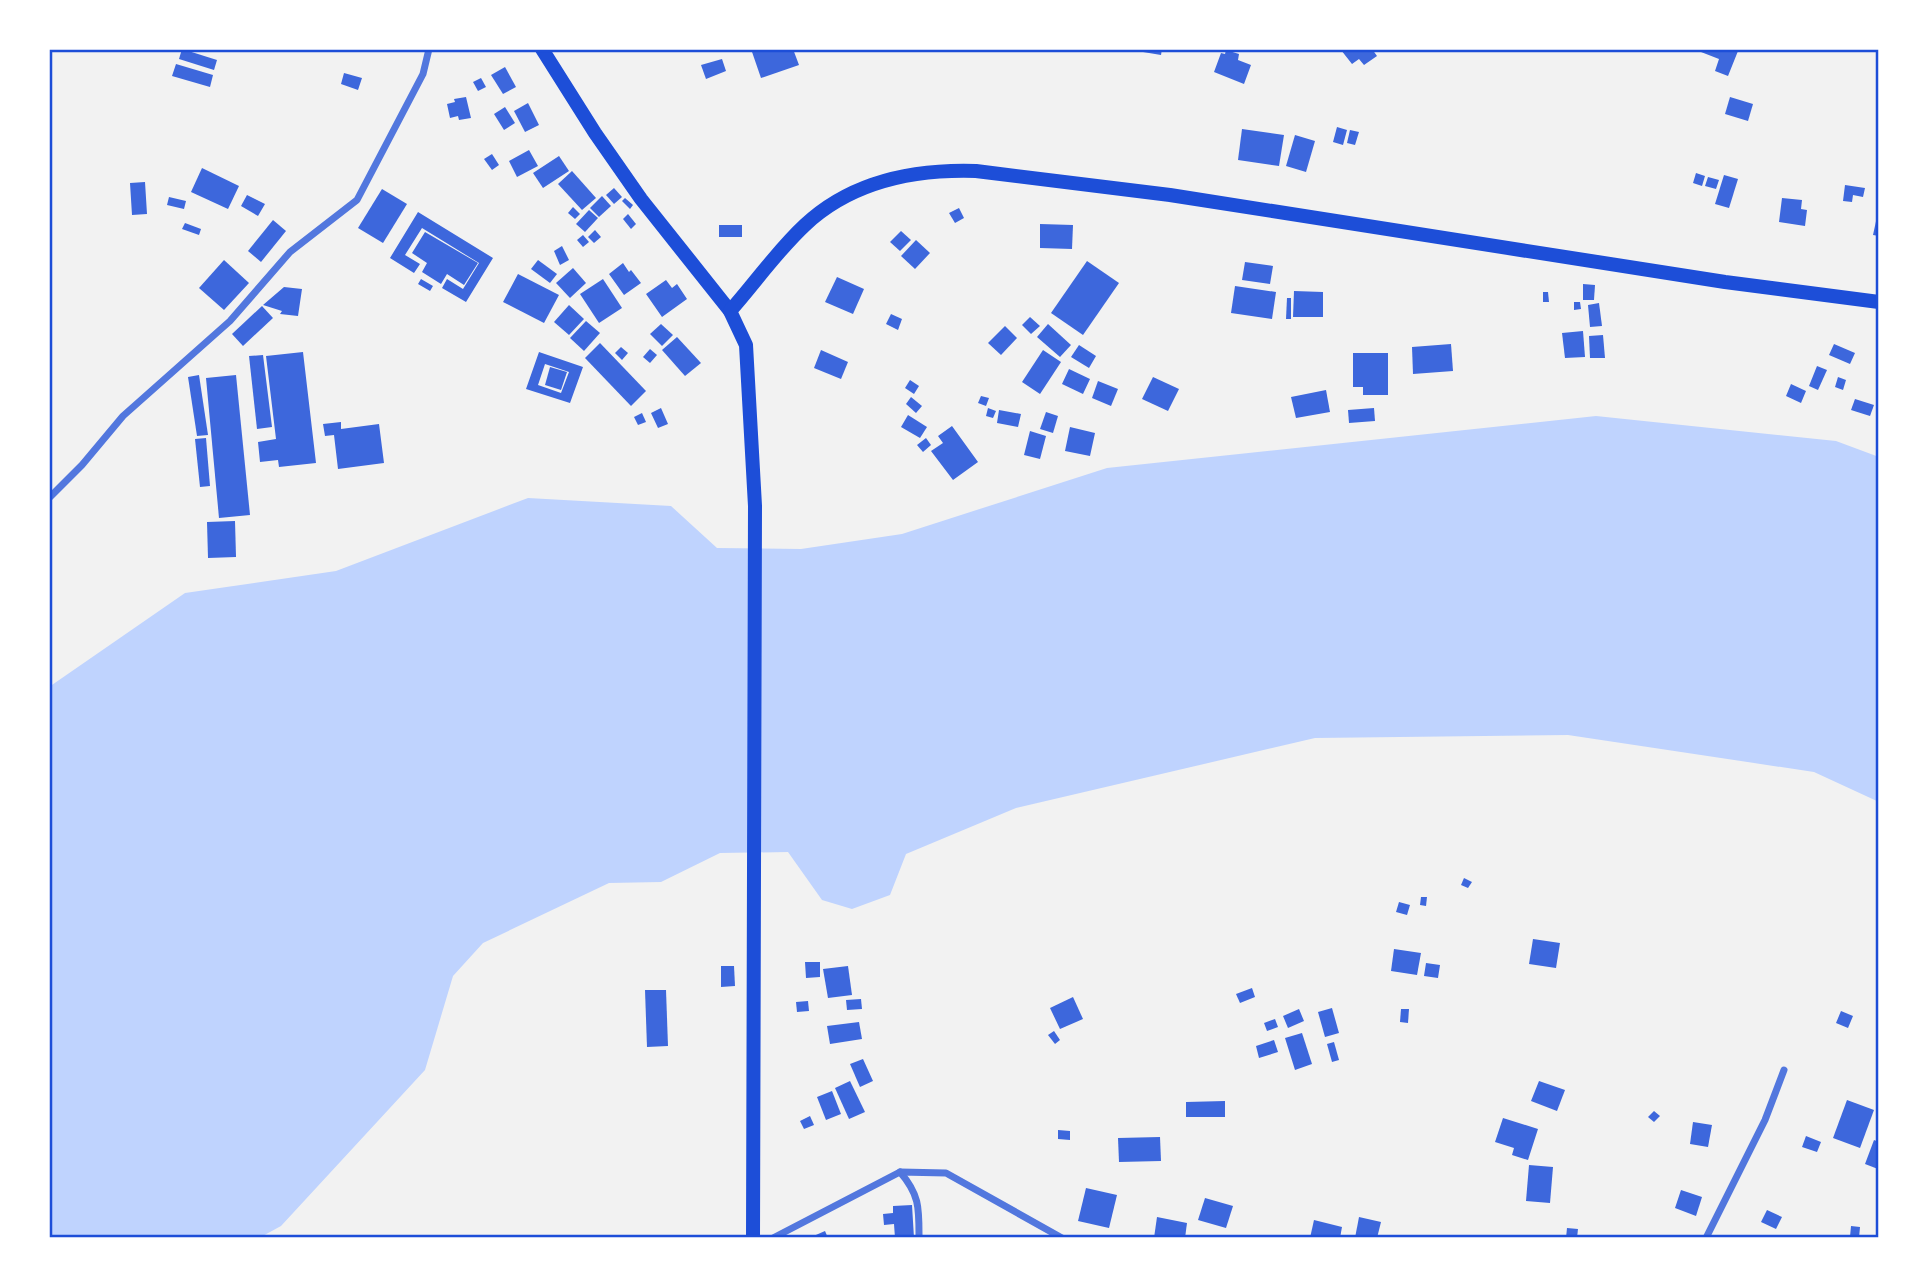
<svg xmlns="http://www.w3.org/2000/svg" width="1928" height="1287" font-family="Rubik,sans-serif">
<rect width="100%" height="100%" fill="#f2f2f2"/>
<path fill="#bfd3fe" d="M 1596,416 L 1836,441 L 1879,457 L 1879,802 L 1814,772 L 1568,735 L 1315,738 L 1016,808 L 906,854 L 890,895 L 852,909 L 822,900 L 788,852 L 720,853 L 661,882 L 609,883 L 483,943 L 453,976 L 425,1070 L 281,1226 L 259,1238 L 49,1238 L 49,687 L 185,593 L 336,571 L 528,498 L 671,506 L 717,548 L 801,549 L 902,534 L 1107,468 Z"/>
<g fill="#3d67dc" fill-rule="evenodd">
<path d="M 182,49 L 217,60 L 214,70 L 179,59 Z"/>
<path d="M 751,49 L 793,49 L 799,65 L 761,78 Z"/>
<path d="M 1125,49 L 1162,49 L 1161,55 Z"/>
<path d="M 1343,49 L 1372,49 L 1377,56 L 1364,65 L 1359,59 L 1352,64 L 1341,50 Z"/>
<path d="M 1703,49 L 1732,49 L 1738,51 L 1728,76 L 1715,71 L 1719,59 L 1701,52 Z"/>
<path d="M 1226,50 L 1239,54 L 1238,60 L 1251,65 L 1244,84 L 1214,72 L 1221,53 L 1225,54 Z"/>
<path d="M 722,59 L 726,71 L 706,79 L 701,65 Z"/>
<path d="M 176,64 L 213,75 L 210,87 L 172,76 Z"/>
<path d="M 505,67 L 516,87 L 503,94 L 491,75 Z"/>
<path d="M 344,73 L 362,78 L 358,90 L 341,84 Z"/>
<path d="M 481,78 L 486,87 L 478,91 L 473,82 Z"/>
<path d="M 466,97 L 471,118 L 459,120 L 458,116 L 450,118 L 447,104 L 455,102 L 454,99 Z"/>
<path d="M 1730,97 L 1753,104 L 1748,121 L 1725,114 Z"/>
<path d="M 528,103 L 539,125 L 525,132 L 514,111 Z"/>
<path d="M 505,107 L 515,123 L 504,130 L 494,114 Z"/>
<path d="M 1337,127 L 1347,130 L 1343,145 L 1333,142 Z"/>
<path d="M 1242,129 L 1284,135 L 1279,166 L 1238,160 Z"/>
<path d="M 1350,130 L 1359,132 L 1355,145 L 1347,143 Z"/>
<path d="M 1295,135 L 1315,141 L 1306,172 L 1286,166 Z"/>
<path d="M 529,150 L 538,166 L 517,177 L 509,161 Z"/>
<path d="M 492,154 L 499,165 L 492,170 L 484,159 Z"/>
<path d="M 559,156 L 569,171 L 543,188 L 533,173 Z"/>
<path d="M 202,168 L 239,186 L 228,209 L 191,192 Z"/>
<path d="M 572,171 L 596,198 L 582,210 L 558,184 Z"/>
<path d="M 1696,173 L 1705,176 L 1702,186 L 1693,183 Z"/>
<path d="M 1724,175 L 1738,179 L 1729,208 L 1715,204 Z"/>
<path d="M 1708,177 L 1719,180 L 1716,189 L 1705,186 Z"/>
<path d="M 145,182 L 147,214 L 132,215 L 130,183 Z"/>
<path d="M 1845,185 L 1865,188 L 1863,197 L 1853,195 L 1852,202 L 1843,201 Z"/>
<path d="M 614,188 L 622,197 L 614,204 L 606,195 Z"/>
<path d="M 382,189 L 407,204 L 383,243 L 358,228 Z"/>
<path d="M 247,195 L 265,204 L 258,216 L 241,206 Z"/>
<path d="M 602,196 L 611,206 L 599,217 L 590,208 Z"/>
<path d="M 169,197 L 186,201 L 184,209 L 167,205 Z"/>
<path d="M 625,198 L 633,205 L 630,209 L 622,201 Z"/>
<path d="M 1782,198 L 1802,200 L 1801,209 L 1807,210 L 1805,226 L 1779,222 Z"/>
<path d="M 573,207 L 580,214 L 575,219 L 568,213 Z"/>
<path d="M 959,208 L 964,218 L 955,223 L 949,213 Z"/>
<path d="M 589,210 L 598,218 L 585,232 L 576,224 Z"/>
<path d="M 418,212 L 493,258 L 466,302 L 442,288 L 447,279 L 463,289 L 479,263 L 422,228 L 405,255 L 420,264 L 414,273 L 390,258 Z"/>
<path d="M 1878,212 L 1879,212 L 1879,236 L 1873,235 Z"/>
<path d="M 628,214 L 636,224 L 631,229 L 623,219 Z"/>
<path d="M 273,220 L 286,231 L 261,262 L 248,251 Z"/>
<path d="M 185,223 L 201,229 L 199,235 L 182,229 Z"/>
<path d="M 1040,224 L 1073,225 L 1072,249 L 1040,248 Z"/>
<rect x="719" y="225" width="23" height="12"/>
<path d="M 595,230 L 601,237 L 594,243 L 588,237 Z"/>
<path d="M 901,231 L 911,240 L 900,251 L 890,242 Z"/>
<path d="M 425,232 L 478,263 L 464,285 L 447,274 L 441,284 L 422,272 L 427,263 L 412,253 Z"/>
<path d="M 583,235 L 589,242 L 583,247 L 577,240 Z"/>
<path d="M 916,240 L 930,253 L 915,269 L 901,256 Z"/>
<path d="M 562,246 L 569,260 L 560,265 L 554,251 Z"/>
<path d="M 224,260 L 249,283 L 224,310 L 199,288 Z"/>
<path d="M 538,260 L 557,274 L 550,283 L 531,269 Z"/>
<path d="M 1087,261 L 1119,283 L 1083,335 L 1051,313 Z"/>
<path d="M 1245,262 L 1273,266 L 1270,284 L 1242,280 Z"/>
<path d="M 623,263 L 629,272 L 631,270 L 641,283 L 624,295 L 609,274 Z"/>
<path d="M 573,268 L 586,283 L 570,298 L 556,283 Z"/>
<path d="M 518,274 L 559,295 L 544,323 L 503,302 Z"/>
<path d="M 837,277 L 864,289 L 853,314 L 825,302 Z"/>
<path d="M 421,279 L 433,286 L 430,291 L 418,284 Z"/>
<path d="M 603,279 L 622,308 L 599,323 L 580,294 Z"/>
<path d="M 666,280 L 672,288 L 677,284 L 687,299 L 662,317 L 646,294 Z"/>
<path d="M 1583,284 L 1595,285 L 1594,300 L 1583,300 Z"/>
<path d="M 1235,286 L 1276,292 L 1272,319 L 1231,313 Z"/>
<path d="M 284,287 L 302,289 L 298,316 L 280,314 L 282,311 L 263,305 Z"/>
<path d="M 1294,291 L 1323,292 L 1323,317 L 1293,317 Z"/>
<path d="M 1543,292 L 1548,292 L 1549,302 L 1543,302 Z"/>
<path d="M 1287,298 L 1291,298 L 1291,319 L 1286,319 Z"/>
<path d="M 1574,302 L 1580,302 L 1581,309 L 1574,310 Z"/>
<path d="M 1599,303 L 1602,326 L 1590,327 L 1588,305 Z"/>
<path d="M 569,305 L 584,319 L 569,335 L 554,322 Z"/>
<path d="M 262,306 L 273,318 L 243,346 L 232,334 Z"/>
<path d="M 891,314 L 902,319 L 898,330 L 886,324 Z"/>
<path d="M 1030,317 L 1040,326 L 1031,334 L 1022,325 Z"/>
<path d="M 586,321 L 600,333 L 584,351 L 570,338 Z"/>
<path d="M 661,324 L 673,335 L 662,346 L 650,334 Z"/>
<path d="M 1048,324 L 1071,345 L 1060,357 L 1037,337 Z"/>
<path d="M 1005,326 L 1017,338 L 1001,355 L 988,343 Z"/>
<path d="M 1583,331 L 1585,357 L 1565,358 L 1562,333 Z"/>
<path d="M 1603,335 L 1605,358 L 1590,358 L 1589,336 Z"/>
<path d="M 677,337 L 701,363 L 685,376 L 662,350 Z"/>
<path d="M 600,343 L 646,391 L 631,406 L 585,358 Z"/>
<path d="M 1451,344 L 1453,371 L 1413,374 L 1412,347 Z"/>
<path d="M 1834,344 L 1855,353 L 1850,364 L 1829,355 Z"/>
<path d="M 1079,345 L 1096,356 L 1089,368 L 1071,357 Z"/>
<path d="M 621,347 L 628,353 L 622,360 L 615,353 Z"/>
<path d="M 650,349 L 657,355 L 650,363 L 643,357 Z"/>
<path d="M 821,350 L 848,362 L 841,379 L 814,368 Z"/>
<path d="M 1043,350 L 1061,362 L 1040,394 L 1022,382 Z"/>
<path d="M 303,352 L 316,463 L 279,467 L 278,460 L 260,462 L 258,442 L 276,439 L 266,356 Z"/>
<path d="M 539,352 L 583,367 L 570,403 L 526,389 ZM 545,364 L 569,372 L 561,393 L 538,385 Z"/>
<path d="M 1353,353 L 1388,353 L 1388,395 L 1363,395 L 1363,387 L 1353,387 Z"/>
<path d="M 263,355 L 272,427 L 257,429 L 249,356 Z"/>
<path d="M 1817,366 L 1827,370 L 1818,390 L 1809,386 Z"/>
<path d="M 550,367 L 567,372 L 561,390 L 545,385 Z"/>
<path d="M 1069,369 L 1090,379 L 1083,394 L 1062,384 Z"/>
<path d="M 199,375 L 208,435 L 197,436 L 188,377 Z"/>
<path d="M 236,375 L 250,515 L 219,518 L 206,378 Z"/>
<path d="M 1153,377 L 1179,389 L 1168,411 L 1142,399 Z"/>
<path d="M 1838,377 L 1846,380 L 1843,390 L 1835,387 Z"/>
<path d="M 910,380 L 919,386 L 914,394 L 905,388 Z"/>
<path d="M 1098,381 L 1118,389 L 1111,406 L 1092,398 Z"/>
<path d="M 1791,384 L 1806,391 L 1801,403 L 1786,396 Z"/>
<path d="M 1326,390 L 1330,412 L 1296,418 L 1291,397 Z"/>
<path d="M 981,396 L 989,398 L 986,406 L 978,403 Z"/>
<path d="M 911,397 L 922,406 L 916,413 L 906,404 Z"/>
<path d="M 1855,399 L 1874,405 L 1870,416 L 1851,410 Z"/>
<path d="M 661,408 L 668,424 L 658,428 L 651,413 Z"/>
<path d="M 988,408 L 996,411 L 993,418 L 986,416 Z"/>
<path d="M 1374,408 L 1375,421 L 1349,423 L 1348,410 Z"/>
<path d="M 999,410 L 1021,414 L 1018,427 L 997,423 Z"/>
<path d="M 1046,412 L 1058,416 L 1053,433 L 1040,429 Z"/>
<path d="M 642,413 L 646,422 L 638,425 L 634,417 Z"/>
<path d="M 908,415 L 927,427 L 920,438 L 901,427 Z"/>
<path d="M 341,422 L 341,429 L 379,424 L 384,463 L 338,469 L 334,435 L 325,436 L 323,424 Z"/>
<path d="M 952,426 L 978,462 L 953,480 L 931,451 L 943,443 L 938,436 Z"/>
<path d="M 1070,427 L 1095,433 L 1090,456 L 1065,451 Z"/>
<path d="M 1030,431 L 1046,436 L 1040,459 L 1024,455 Z"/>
<path d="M 206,438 L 210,486 L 200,487 L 195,439 Z"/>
<path d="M 926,438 L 931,445 L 923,452 L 917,445 Z"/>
<path d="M 235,521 L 236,557 L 208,558 L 207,522 Z"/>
<path d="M 1464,878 L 1472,882 L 1468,888 L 1461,885 Z"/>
<path d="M 1421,897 L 1427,897 L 1426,906 L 1420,905 Z"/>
<path d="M 1399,902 L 1410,905 L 1407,915 L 1396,912 Z"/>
<path d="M 1533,939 L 1560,943 L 1556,968 L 1529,964 Z"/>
<path d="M 1394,949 L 1421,953 L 1417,975 L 1391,971 Z"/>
<path d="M 805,962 L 820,962 L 820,977 L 806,978 Z"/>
<path d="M 1426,963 L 1440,965 L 1438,978 L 1424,976 Z"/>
<path d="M 721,966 L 734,966 L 735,986 L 721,987 Z"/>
<path d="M 848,966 L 852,995 L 828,998 L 823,969 Z"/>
<path d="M 1252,988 L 1255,997 L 1240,1003 L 1236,994 Z"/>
<path d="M 645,990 L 666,990 L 668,1046 L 647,1047 Z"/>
<path d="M 1073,997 L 1083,1019 L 1060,1029 L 1050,1008 Z"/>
<path d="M 861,999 L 862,1009 L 847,1010 L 846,1000 Z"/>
<path d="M 808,1001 L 809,1011 L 797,1012 L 796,1002 Z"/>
<path d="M 1332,1008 L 1339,1033 L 1325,1037 L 1318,1012 Z"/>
<path d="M 1299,1009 L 1304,1021 L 1288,1028 L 1283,1016 Z"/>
<path d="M 1401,1009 L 1409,1009 L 1408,1023 L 1400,1022 Z"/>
<path d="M 1841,1011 L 1853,1016 L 1848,1028 L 1836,1023 Z"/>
<path d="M 1275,1019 L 1278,1027 L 1267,1031 L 1264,1023 Z"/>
<path d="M 859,1022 L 862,1039 L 830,1044 L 827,1026 Z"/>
<path d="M 1054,1031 L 1060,1040 L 1055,1044 L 1048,1035 Z"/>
<path d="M 1302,1033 L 1312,1064 L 1295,1070 L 1285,1038 Z"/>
<path d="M 1274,1040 L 1278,1052 L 1259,1058 L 1256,1046 Z"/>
<path d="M 1334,1042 L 1339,1060 L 1332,1062 L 1327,1044 Z"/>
<path d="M 863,1059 L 873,1081 L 860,1087 L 850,1064 Z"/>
<path d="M 850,1081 L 865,1112 L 849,1119 L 835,1088 Z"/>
<path d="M 1539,1081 L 1565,1090 L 1557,1111 L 1531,1101 Z"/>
<path d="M 832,1091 L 841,1114 L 826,1120 L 817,1097 Z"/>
<path d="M 1847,1100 L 1874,1110 L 1860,1148 L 1833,1138 Z"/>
<path d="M 1225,1101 L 1225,1117 L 1186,1117 L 1186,1102 Z"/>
<path d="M 1654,1111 L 1660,1116 L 1654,1122 L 1648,1117 Z"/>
<path d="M 810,1116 L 814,1125 L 804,1129 L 800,1121 Z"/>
<path d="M 1503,1118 L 1538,1129 L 1528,1160 L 1512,1155 L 1514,1148 L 1495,1142 Z"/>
<path d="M 1693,1122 L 1712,1125 L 1708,1147 L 1690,1144 Z"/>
<path d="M 1058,1130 L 1070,1131 L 1070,1140 L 1058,1139 Z"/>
<path d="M 1806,1136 L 1821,1142 L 1817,1152 L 1802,1147 Z"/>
<path d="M 1160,1137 L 1161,1161 L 1119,1162 L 1118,1138 Z"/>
<path d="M 1874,1140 L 1879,1142 L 1878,1169 L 1865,1164 Z"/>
<path d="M 1529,1165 L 1553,1167 L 1550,1203 L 1526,1201 Z"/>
<path d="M 1086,1188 L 1117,1195 L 1109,1228 L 1078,1221 Z"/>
<path d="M 1681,1190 L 1702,1197 L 1696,1216 L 1675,1208 Z"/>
<path d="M 1205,1198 L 1233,1206 L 1226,1228 L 1198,1220 Z"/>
<path d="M 912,1205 L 914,1238 L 895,1238 L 894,1224 L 884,1225 L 883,1214 L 893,1213 L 893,1206 Z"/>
<path d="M 1767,1210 L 1782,1217 L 1776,1229 L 1761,1222 Z"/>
<path d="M 1157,1217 L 1187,1223 L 1185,1238 L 1154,1238 Z"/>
<path d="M 1359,1217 L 1381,1222 L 1377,1238 L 1355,1238 Z"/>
<path d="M 1314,1220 L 1342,1227 L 1340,1238 L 1310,1238 Z"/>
<path d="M 1851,1226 L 1860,1227 L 1859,1238 L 1850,1237 Z"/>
<path d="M 1567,1228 L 1578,1229 L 1577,1238 L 1566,1238 Z"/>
<path d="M 825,1231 L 828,1238 L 809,1238 Z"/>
</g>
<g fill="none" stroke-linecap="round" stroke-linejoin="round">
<g stroke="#5277de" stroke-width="7">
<path d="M 49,498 L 82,465 L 123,416 L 230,321 L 290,252 L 357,200 L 423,74 L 429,49"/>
<path d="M 900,1172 C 920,1195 919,1209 919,1238"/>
<path d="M 773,1238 L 900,1172 L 946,1173 L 1062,1238"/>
<path d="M 1706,1238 L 1765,1120 L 1784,1070"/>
</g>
<path stroke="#1d4ed8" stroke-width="14" d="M 542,49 L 595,133 L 641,199 L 730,311"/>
<path stroke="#1d4ed8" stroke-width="14" d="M 753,1238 L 755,506 L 746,345 L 730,311 C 755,283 777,251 805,225 C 852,181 913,169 976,171 L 1170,195 L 1725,282 L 1879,302"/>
</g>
<rect width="1928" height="1287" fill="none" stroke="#ffffff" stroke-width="102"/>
<rect x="51" y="51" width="1826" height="1185" fill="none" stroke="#1d4ed8" stroke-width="2.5"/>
</svg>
